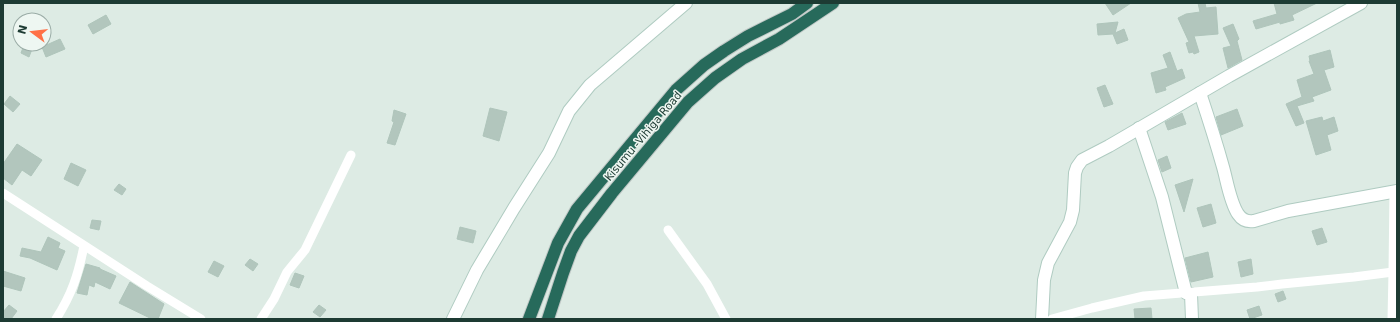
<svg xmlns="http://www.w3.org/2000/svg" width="1400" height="322" font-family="'DejaVu Sans',sans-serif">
<rect width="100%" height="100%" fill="#ddebe4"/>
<g fill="#b2c6bd" stroke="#afc5bb">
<path d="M 1105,3 L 1131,3 L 1113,15 Z"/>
<path d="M 1198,3 L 1205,3 L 1206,8 L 1216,7 L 1218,34 L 1194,36 L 1199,52 L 1194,54 L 1193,52 L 1189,53 L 1186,43 L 1189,42 L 1178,18 L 1186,14 L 1200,12 Z"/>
<path d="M 1274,3 L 1317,3 L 1292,15 L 1294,20 L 1280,24 L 1280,22 L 1256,29 L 1253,21 L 1277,14 Z"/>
<path d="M 106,15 L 111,24 L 93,34 L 88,25 Z"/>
<path d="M 1118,22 L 1115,33 L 1124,29 L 1128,40 L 1117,44 L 1113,34 L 1098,35 L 1097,24 Z"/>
<path d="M 1233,24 L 1239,39 L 1237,41 L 1242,60 L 1228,68 L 1223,48 L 1231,46 L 1223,28 Z"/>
<path d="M 60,39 L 65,49 L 46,57 L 42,47 Z"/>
<path d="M 24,45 L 32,49 L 29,57 L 21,53 Z"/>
<path d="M 1330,50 L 1334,67 L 1324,70 L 1331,90 L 1312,97 L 1314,101 L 1297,106 L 1304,123 L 1296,126 L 1286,104 L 1302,97 L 1297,80 L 1314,74 L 1309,61 L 1310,61 L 1309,56 Z"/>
<path d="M 1170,52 L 1177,71 L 1182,69 L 1185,78 L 1165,87 L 1166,90 L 1156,93 L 1151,73 L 1168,68 L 1163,55 Z"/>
<path d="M 1105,85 L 1113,104 L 1104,107 L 1097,88 Z"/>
<path d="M 10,96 L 20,104 L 13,112 L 4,104 Z"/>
<path d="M 490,108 L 507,112 L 499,141 L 483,136 Z"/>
<path d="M 1237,109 L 1243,126 L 1221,135 L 1216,117 Z"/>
<path d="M 394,110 L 406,114 L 395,145 L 387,143 L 394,122 L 392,121 Z"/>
<path d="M 1182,113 L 1186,124 L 1168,130 L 1165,122 Z"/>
<path d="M 1322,117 L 1323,121 L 1334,117 L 1338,131 L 1327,135 L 1331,150 L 1316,155 L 1306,121 Z"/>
<path d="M 17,144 L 42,160 L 31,176 L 22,170 L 12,185 L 3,178 L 3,164 Z"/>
<path d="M 1167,156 L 1171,168 L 1162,172 L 1158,160 Z"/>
<path d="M 71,163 L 86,170 L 78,186 L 64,179 Z"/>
<path d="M 1193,179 L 1184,212 L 1175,185 Z"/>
<path d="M 119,184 L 126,189 L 122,195 L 114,190 Z"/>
<path d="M 1211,204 L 1216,223 L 1203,227 L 1197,208 Z"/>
<path d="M 92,220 L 101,221 L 99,230 L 90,228 Z"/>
<path d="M 460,227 L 476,231 L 473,243 L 457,239 Z"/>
<path d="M 1322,228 L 1327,242 L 1317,245 L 1312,231 Z"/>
<path d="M 48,237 L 60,243 L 58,248 L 65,251 L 57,270 L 30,258 L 20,256 L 22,248 L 41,252 Z"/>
<path d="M 1208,252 L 1213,277 L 1191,282 L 1185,258 Z"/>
<path d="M 250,259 L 258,264 L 253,271 L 245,265 Z"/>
<path d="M 1251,259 L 1253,274 L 1241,277 L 1238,262 Z"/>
<path d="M 214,261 L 224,266 L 218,277 L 208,272 Z"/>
<path d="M 86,264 L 100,268 L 100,269 L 116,276 L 110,289 L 95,282 L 94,287 L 89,285 L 87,295 L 77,293 Z"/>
<path d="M 3,271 L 25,278 L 21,291 L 3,286 Z"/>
<path d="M 295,273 L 304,276 L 299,288 L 290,285 Z"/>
<path d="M 130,282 L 164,304 L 158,319 L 152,319 L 119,303 Z"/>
<path d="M 1283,291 L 1286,299 L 1278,302 L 1275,294 Z"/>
<path d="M 9,305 L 17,311 L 11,319 L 6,319 L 3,316 L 3,312 Z"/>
<path d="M 319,305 L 326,310 L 320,317 L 313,312 Z"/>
<path d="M 1259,306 L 1262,315 L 1250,319 L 1247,310 Z"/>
<path d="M 1151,308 L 1152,319 L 1135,319 L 1134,309 Z"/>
</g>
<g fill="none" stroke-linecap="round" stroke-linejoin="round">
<defs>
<g id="secondary">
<path d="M 1200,93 C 1208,117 1216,142 1223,167 C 1227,181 1230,202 1238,214 C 1242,220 1248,222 1254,221 L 1288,211 L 1397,191"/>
<path d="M 1139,128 L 1162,197 L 1186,293"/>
<path d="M 1191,294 L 1192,319"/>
<path d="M 453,319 L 477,270 L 514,208 L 549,153 L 569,111 L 590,85 L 686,3"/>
<path d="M 1042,319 L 1044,280 L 1048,263 L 1070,222 L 1073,210 L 1075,173 L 1077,167 L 1082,160 L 1109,146 L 1229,76 L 1361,3"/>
</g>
<g id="highway">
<path d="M 529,319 L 558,243 L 577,209 L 676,90 L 704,65 L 724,51 L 748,36 L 792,14 L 807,3"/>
<path d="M 548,319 L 563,273 L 571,251 L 579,236 L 612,193 L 688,102 L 715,78 L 742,59 L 779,39 L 833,3"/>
</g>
</defs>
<use href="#secondary" stroke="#afcbc1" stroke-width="14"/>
<use href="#highway" stroke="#c0c8c6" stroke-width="14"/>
<g stroke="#fff" stroke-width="9">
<path d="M 3,193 L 147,286 L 201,319"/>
<path d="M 668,230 L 707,284 L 726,319"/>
<path d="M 56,319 C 72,294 78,275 84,246"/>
<path d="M 261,319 L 274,299 L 287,272 L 305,250 L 351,155"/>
<path d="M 1052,319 L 1092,308 L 1144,296 L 1257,287 L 1282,284 L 1354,277 L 1393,272 L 1394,192"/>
<path d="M 1392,319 L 1393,272 L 1397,272"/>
</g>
<use href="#secondary" stroke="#fff" stroke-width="12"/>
<use href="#highway" stroke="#276a5b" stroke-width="12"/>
</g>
<g text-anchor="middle" stroke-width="3" stroke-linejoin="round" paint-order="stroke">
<g font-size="11" fill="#1d3b33" stroke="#eef7f2">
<text transform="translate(643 136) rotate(-50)" y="4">Kisumu -Vihiga Road</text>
</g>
</g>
<rect width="1400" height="322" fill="none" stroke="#1d3b33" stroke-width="8"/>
<g transform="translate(32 32) rotate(285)"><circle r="19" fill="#eef7f2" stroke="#9aaca6"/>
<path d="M0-3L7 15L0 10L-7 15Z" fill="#ff7147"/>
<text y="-6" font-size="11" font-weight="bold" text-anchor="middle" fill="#1d3b33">N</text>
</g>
</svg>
